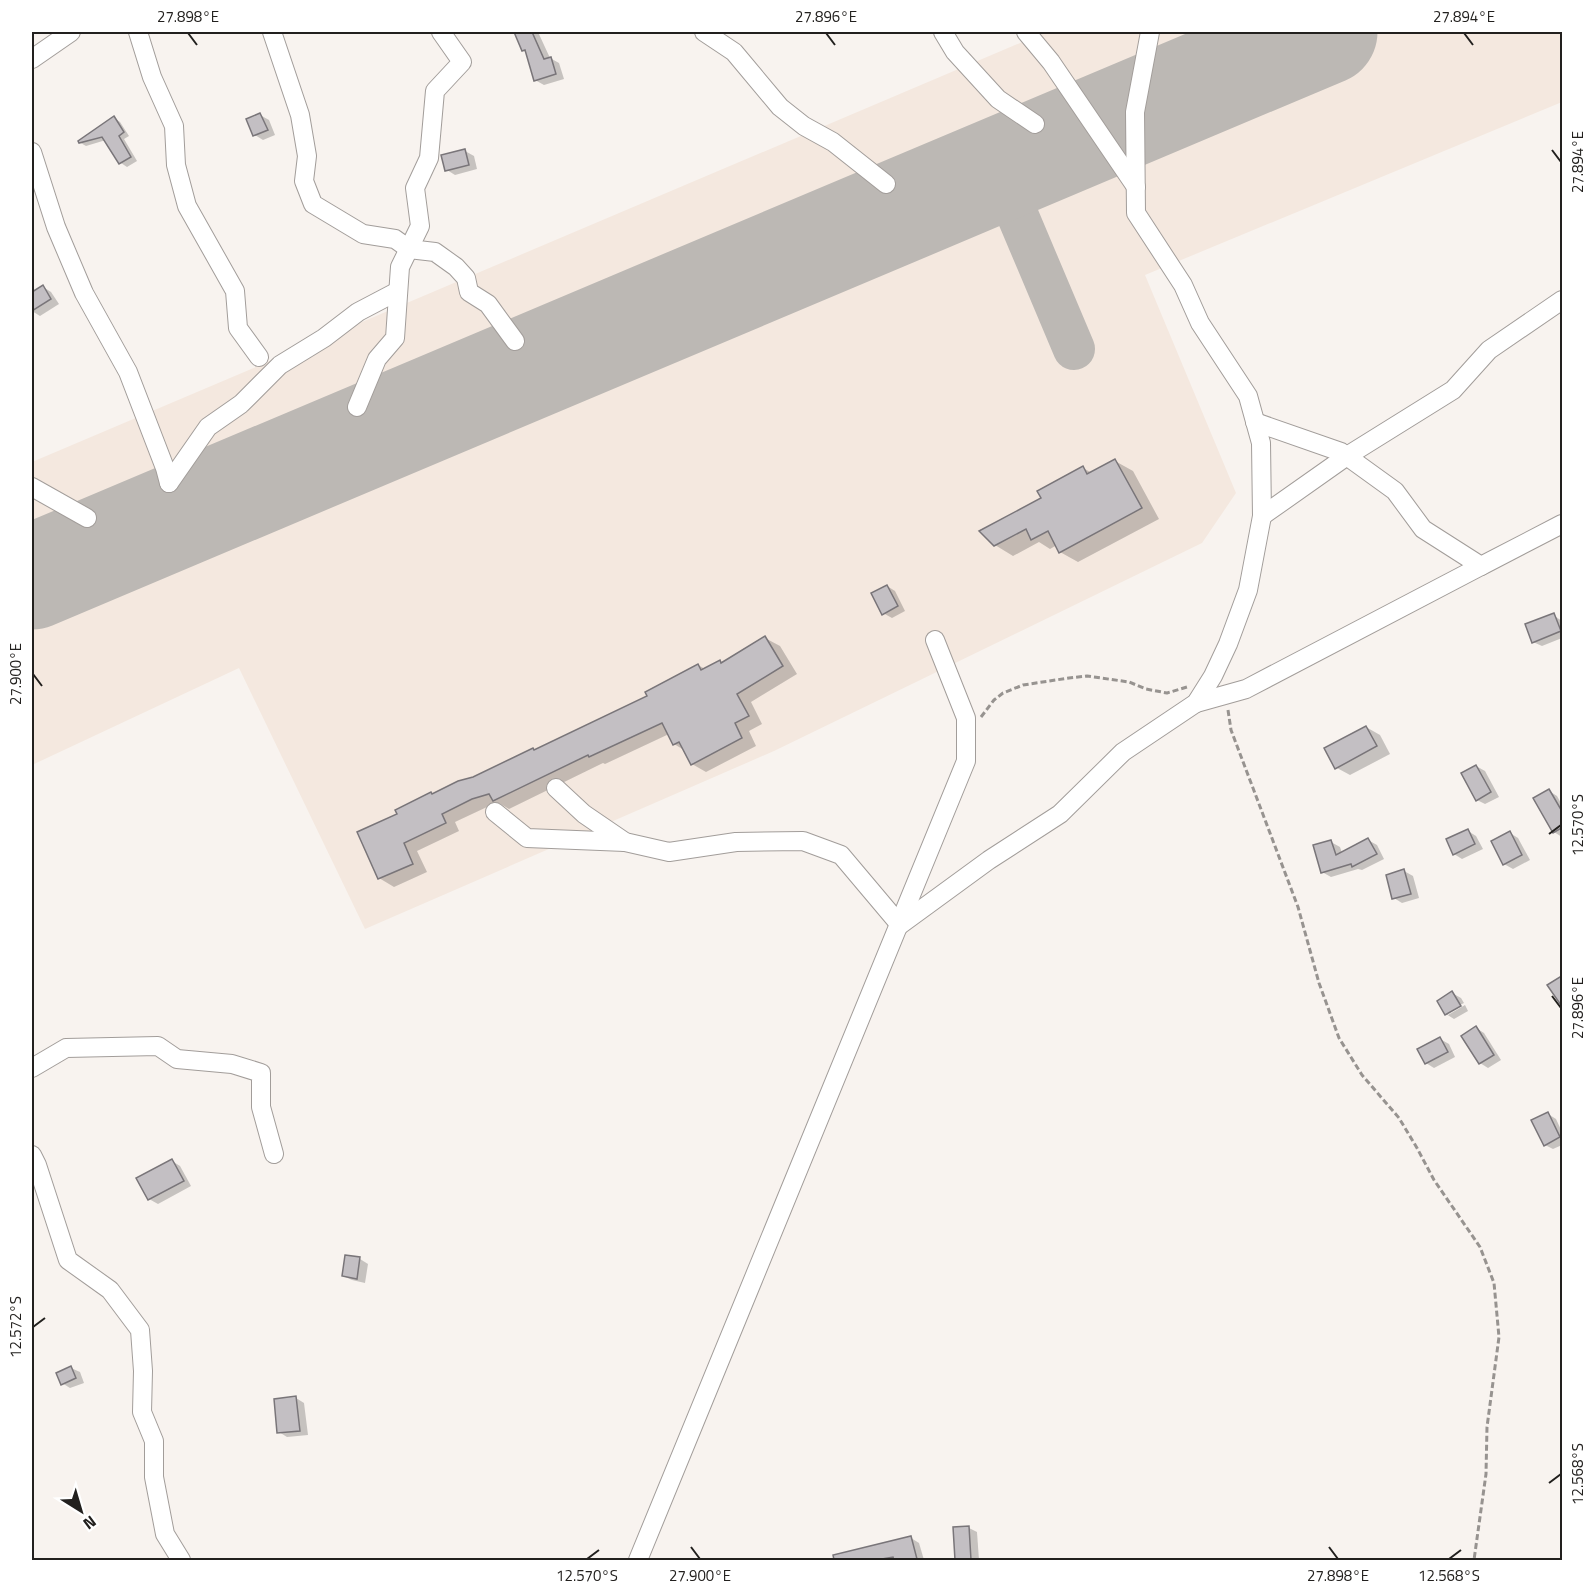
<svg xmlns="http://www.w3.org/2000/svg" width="1594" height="1592" font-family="'Titillium Web',sans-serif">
<rect width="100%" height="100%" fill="#f8f3ef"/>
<path fill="#f4e8df" d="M 1046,32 L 1562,32 L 1562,102 L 1145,275 L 1236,493 L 1202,543 L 774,751 L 365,929 L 239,668 L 32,765 L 32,462 Z"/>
<g fill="#0003">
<path d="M 516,32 L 538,32 L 550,58 L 559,63 L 564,79 L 544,85 L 535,80 L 527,52 L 524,50 Z"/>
<path d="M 260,115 L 269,120 L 275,135 L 263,140 L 255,135 L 248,120 Z"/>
<path d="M 114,118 L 120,122 L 129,136 L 124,139 L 137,161 L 127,167 L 121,163 L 106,140 L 86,146 L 79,142 Z"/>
<path d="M 465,151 L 474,156 L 477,169 L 455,175 L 447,170 Z"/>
<path d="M 43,287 L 51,292 L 59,304 L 40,316 L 32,311 L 32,294 Z"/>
<path d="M 1115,461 L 1133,471 L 1159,519 L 1078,562 L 1060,552 L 1057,545 L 1050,549 L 1039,542 L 1013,556 L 995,545 L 1043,499 L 1083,468 L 1092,473 Z"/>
<path d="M 887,586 L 895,591 L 905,611 L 892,618 L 883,613 Z"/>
<path d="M 1553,615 L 1562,621 L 1562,638 L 1542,646 L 1533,642 Z"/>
<path d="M 765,638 L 780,646 L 797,674 L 751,702 L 762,724 L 749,731 L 756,746 L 706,772 L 692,764 L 684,750 L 674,744 L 669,734 L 605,764 L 603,763 L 509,809 L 499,803 L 487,807 L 455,822 L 459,831 L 417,851 L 427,872 L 394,887 L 379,878 L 399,815 L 434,795 L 535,751 L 649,696 L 698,665 L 705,669 L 719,662 L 723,664 Z"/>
<path d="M 1366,727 L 1380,735 L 1390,754 L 1350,775 L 1337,768 Z"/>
<path d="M 1476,766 L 1485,771 L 1499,797 L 1485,804 L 1477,800 Z"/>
<path d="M 1549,791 L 1557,796 L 1562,805 L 1562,837 L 1554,832 Z"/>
<path d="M 1468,831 L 1476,836 L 1483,849 L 1462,859 L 1454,854 Z"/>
<path d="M 1510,833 L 1518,838 L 1530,860 L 1513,869 L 1504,864 Z"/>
<path d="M 1368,840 L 1377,845 L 1384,859 L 1362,870 L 1358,869 L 1331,877 L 1322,872 L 1331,842 L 1340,847 L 1342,853 Z"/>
<path d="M 1404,871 L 1413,876 L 1419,898 L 1402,903 L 1394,898 Z"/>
<path d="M 1452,993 L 1461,998 L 1464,1003 L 1448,1011 L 1448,1015 L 1465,1005 L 1468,1011 L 1454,1019 L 1446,1014 Z"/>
<path d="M 1476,1028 L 1484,1033 L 1501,1060 L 1488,1068 L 1480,1063 Z"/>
<path d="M 1440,1039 L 1449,1044 L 1455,1057 L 1434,1068 L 1426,1063 Z"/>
<path d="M 1548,1114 L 1556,1119 L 1562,1132 L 1562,1145 L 1553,1149 L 1545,1145 Z"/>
<path d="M 172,1161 L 180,1166 L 191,1186 L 158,1204 L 149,1199 Z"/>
<path d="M 346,1257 L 360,1259 L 368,1264 L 365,1283 L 352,1280 L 343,1276 Z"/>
<path d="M 71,1368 L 80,1372 L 84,1383 L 70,1388 L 62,1383 Z"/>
<path d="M 296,1398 L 304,1403 L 308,1435 L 287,1437 L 279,1432 Z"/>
<path d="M 955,1528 L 969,1528 L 977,1532 L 979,1560 L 957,1560 Z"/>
<path d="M 911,1538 L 919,1543 L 924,1560 L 859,1560 L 857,1551 Z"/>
</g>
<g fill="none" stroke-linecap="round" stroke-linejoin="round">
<path stroke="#bcb8b4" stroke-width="42" d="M 998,169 L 1074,349"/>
<path stroke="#bcb8b4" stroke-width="105" d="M 32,577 L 1325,32"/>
</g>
<g fill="#c3bfc3" stroke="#797579" stroke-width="1.5">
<path d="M 514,32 L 532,32 L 544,59 L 551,57 L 556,74 L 534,81 L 525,50 L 522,51 Z"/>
<path d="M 260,113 L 268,130 L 253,136 L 246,119 Z"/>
<path d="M 114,116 L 124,132 L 119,136 L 131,157 L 119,164 L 102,137 L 79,143 L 78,141 Z"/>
<path d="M 465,149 L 469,165 L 445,171 L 441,155 Z"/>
<path d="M 43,285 L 51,299 L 32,311 L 32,292 Z"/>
<path d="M 1115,459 L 1142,508 L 1059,553 L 1048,531 L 1031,540 L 1026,529 L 994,546 L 979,531 L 1041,498 L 1037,491 L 1083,466 L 1087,474 Z"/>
<path d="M 887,585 L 898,606 L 882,615 L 871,593 Z"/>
<path d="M 1554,613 L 1561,631 L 1532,643 L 1525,624 Z"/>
<path d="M 765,636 L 783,666 L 737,694 L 749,716 L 735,723 L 742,738 L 691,765 L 679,742 L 673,745 L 662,723 L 589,757 L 588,755 L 493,801 L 489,794 L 472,799 L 442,814 L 446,823 L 404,843 L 413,864 L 378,879 L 357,832 L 397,814 L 395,810 L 431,792 L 432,794 L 458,781 L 473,777 L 533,748 L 534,750 L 647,696 L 645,692 L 698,664 L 701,670 L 720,660 L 721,663 Z"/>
<path d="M 1366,726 L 1377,746 L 1335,769 L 1324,748 Z"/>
<path d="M 1476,765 L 1491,792 L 1476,801 L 1461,773 Z"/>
<path d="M 1549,789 L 1563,813 L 1563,827 L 1553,833 L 1533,798 Z"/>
<path d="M 1468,829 L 1475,844 L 1453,855 L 1446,839 Z"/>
<path d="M 1510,831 L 1522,855 L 1503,865 L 1491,841 Z"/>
<path d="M 1368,838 L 1377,854 L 1352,867 L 1351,864 L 1321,873 L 1313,845 L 1331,840 L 1336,855 Z"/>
<path d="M 1404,869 L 1411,894 L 1392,899 L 1386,875 Z"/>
<path d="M 1563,975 L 1563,1008 L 1547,985 Z"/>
<path d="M 1452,991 L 1461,1006 L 1445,1015 L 1437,1001 Z"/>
<path d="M 1476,1026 L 1494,1055 L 1479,1064 L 1461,1036 Z"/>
<path d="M 1440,1037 L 1448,1052 L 1425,1064 L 1417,1049 Z"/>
<path d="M 1548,1112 L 1560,1137 L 1544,1146 L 1531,1120 Z"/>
<path d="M 172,1159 L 184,1181 L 148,1200 L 136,1178 Z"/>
<path d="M 345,1255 L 360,1257 L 357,1279 L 342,1276 Z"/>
<path d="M 71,1366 L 76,1378 L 61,1385 L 56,1373 Z"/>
<path d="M 296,1396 L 300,1431 L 277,1433 L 274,1399 Z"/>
<path d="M 969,1526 L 971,1560 L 955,1560 L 953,1527 Z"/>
<path d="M 911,1536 L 917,1559 L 894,1560 L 893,1557 L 876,1560 L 834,1560 L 833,1555 Z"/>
</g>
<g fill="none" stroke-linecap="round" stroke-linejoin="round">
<defs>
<g id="minor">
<path d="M 138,32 L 152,77 L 174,126 L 176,165 L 187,206 L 235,291 L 238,328 L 259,357"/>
<path d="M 272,32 L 300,115 L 307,156 L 304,181 L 313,204 L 363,234 L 395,239 L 409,249 L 435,252 L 456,267 L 466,278 L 469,292 L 488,304 L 515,341"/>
<path d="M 704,32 L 734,52 L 780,107 L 804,126 L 833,142 L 886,184"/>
<path d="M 943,32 L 955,52 L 998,99 L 1035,124"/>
<path d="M 1026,32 L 1051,62 L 1136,187"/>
<path d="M 32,59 L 71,32"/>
<path d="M 32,152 L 56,227 L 84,293 L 128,372 L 165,468 L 169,483"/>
<path d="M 357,407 L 377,359 L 395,338 L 400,267 L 420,226 L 415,188 L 429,158 L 435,91 L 462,62 L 441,32"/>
<path d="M 1255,422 L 1341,452 L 1395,491 L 1423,529 L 1481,566 L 1562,524"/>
<path d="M 169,483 L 208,427 L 241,404 L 280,365 L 324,338 L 358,312 L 398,291"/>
<path d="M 32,487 L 87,518"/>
<path d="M 1262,516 L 1347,456 L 1453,390 L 1489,350 L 1562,300"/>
<path d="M 1196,703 L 1246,689 L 1481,566"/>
<path d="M 556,788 L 584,814 L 625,842 L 669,852 L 736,842 L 803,841 L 841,855 L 900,925 L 989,860 L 1060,814 L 1123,752 L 1196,703 L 1213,676 L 1228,644 L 1248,590 L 1262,516 L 1261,443 L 1248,396 L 1200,323 L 1183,285 L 1136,213 L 1135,112 L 1150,32"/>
<path d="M 495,812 L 527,838 L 625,842"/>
<path d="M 32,1068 L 66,1048 L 158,1046 L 177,1059 L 232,1064 L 261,1073 L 261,1107 L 274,1154"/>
<path d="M 32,1155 L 37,1165 L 68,1260 L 110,1290 L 140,1330 L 143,1371 L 142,1412 L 154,1441 L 154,1477 L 165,1534 L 181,1560"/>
<path d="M 638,1560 L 966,761 L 966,718 L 935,640"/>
</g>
</defs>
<use href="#minor" stroke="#a29d9a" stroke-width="20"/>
<g stroke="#979390" stroke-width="3" stroke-dasharray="6 3" stroke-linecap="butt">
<path d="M 1228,710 L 1231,730 L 1298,907 L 1319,983 L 1339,1038 L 1362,1075 L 1399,1118 L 1417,1148 L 1434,1180 L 1480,1247 L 1494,1283 L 1499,1337 L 1487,1427 L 1486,1474 L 1474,1560"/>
<path d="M 981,717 L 994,700 L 1003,693 L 1023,685 L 1069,678 L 1087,676 L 1129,682 L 1146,689 L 1167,693 L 1187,687"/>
</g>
<use href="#minor" stroke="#fff" stroke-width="18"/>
</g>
<path fill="none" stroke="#22201e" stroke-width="2" d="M 188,33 L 197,45M 826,33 L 835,45M 1464,33 L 1473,45M 1552,150 L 1561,162M 33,674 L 42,686M 1549,834 L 1561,825M 1552,996 L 1561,1008M 33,1327 L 45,1318M 1549,1483 L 1561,1474M 691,1547 L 700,1559M 1329,1547 L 1338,1559M 587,1559 L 599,1550M 1449,1559 L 1461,1550"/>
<rect width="1594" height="1592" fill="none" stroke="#ffffff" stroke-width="66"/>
<g transform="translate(81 1511) rotate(143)" stroke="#ffffff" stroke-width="4.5" paint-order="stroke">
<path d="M0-4.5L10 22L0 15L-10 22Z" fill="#22201e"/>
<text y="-9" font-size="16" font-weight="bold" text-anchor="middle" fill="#22201e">N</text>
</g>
<rect x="33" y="33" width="1528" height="1526" fill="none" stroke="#22201e" stroke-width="2"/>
<g font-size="15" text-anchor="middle" fill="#22201e">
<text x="188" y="22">27.898°E</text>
<text x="826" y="22">27.896°E</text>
<text x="1464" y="22">27.894°E</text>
<text transform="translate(1578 162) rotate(-90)" y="5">27.894°E</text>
<text transform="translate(16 674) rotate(-90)" y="5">27.900°E</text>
<text transform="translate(1578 825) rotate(-90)" y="5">12.570°S</text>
<text transform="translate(1578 1008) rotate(-90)" y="5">27.896°E</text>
<text transform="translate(16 1327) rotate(-90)" y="5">12.572°S</text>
<text transform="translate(1578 1474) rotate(-90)" y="5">12.568°S</text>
<text x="587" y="1581">12.570°S</text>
<text x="700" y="1581">27.900°E</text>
<text x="1338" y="1581">27.898°E</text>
<text x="1449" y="1581">12.568°S</text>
</g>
</svg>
